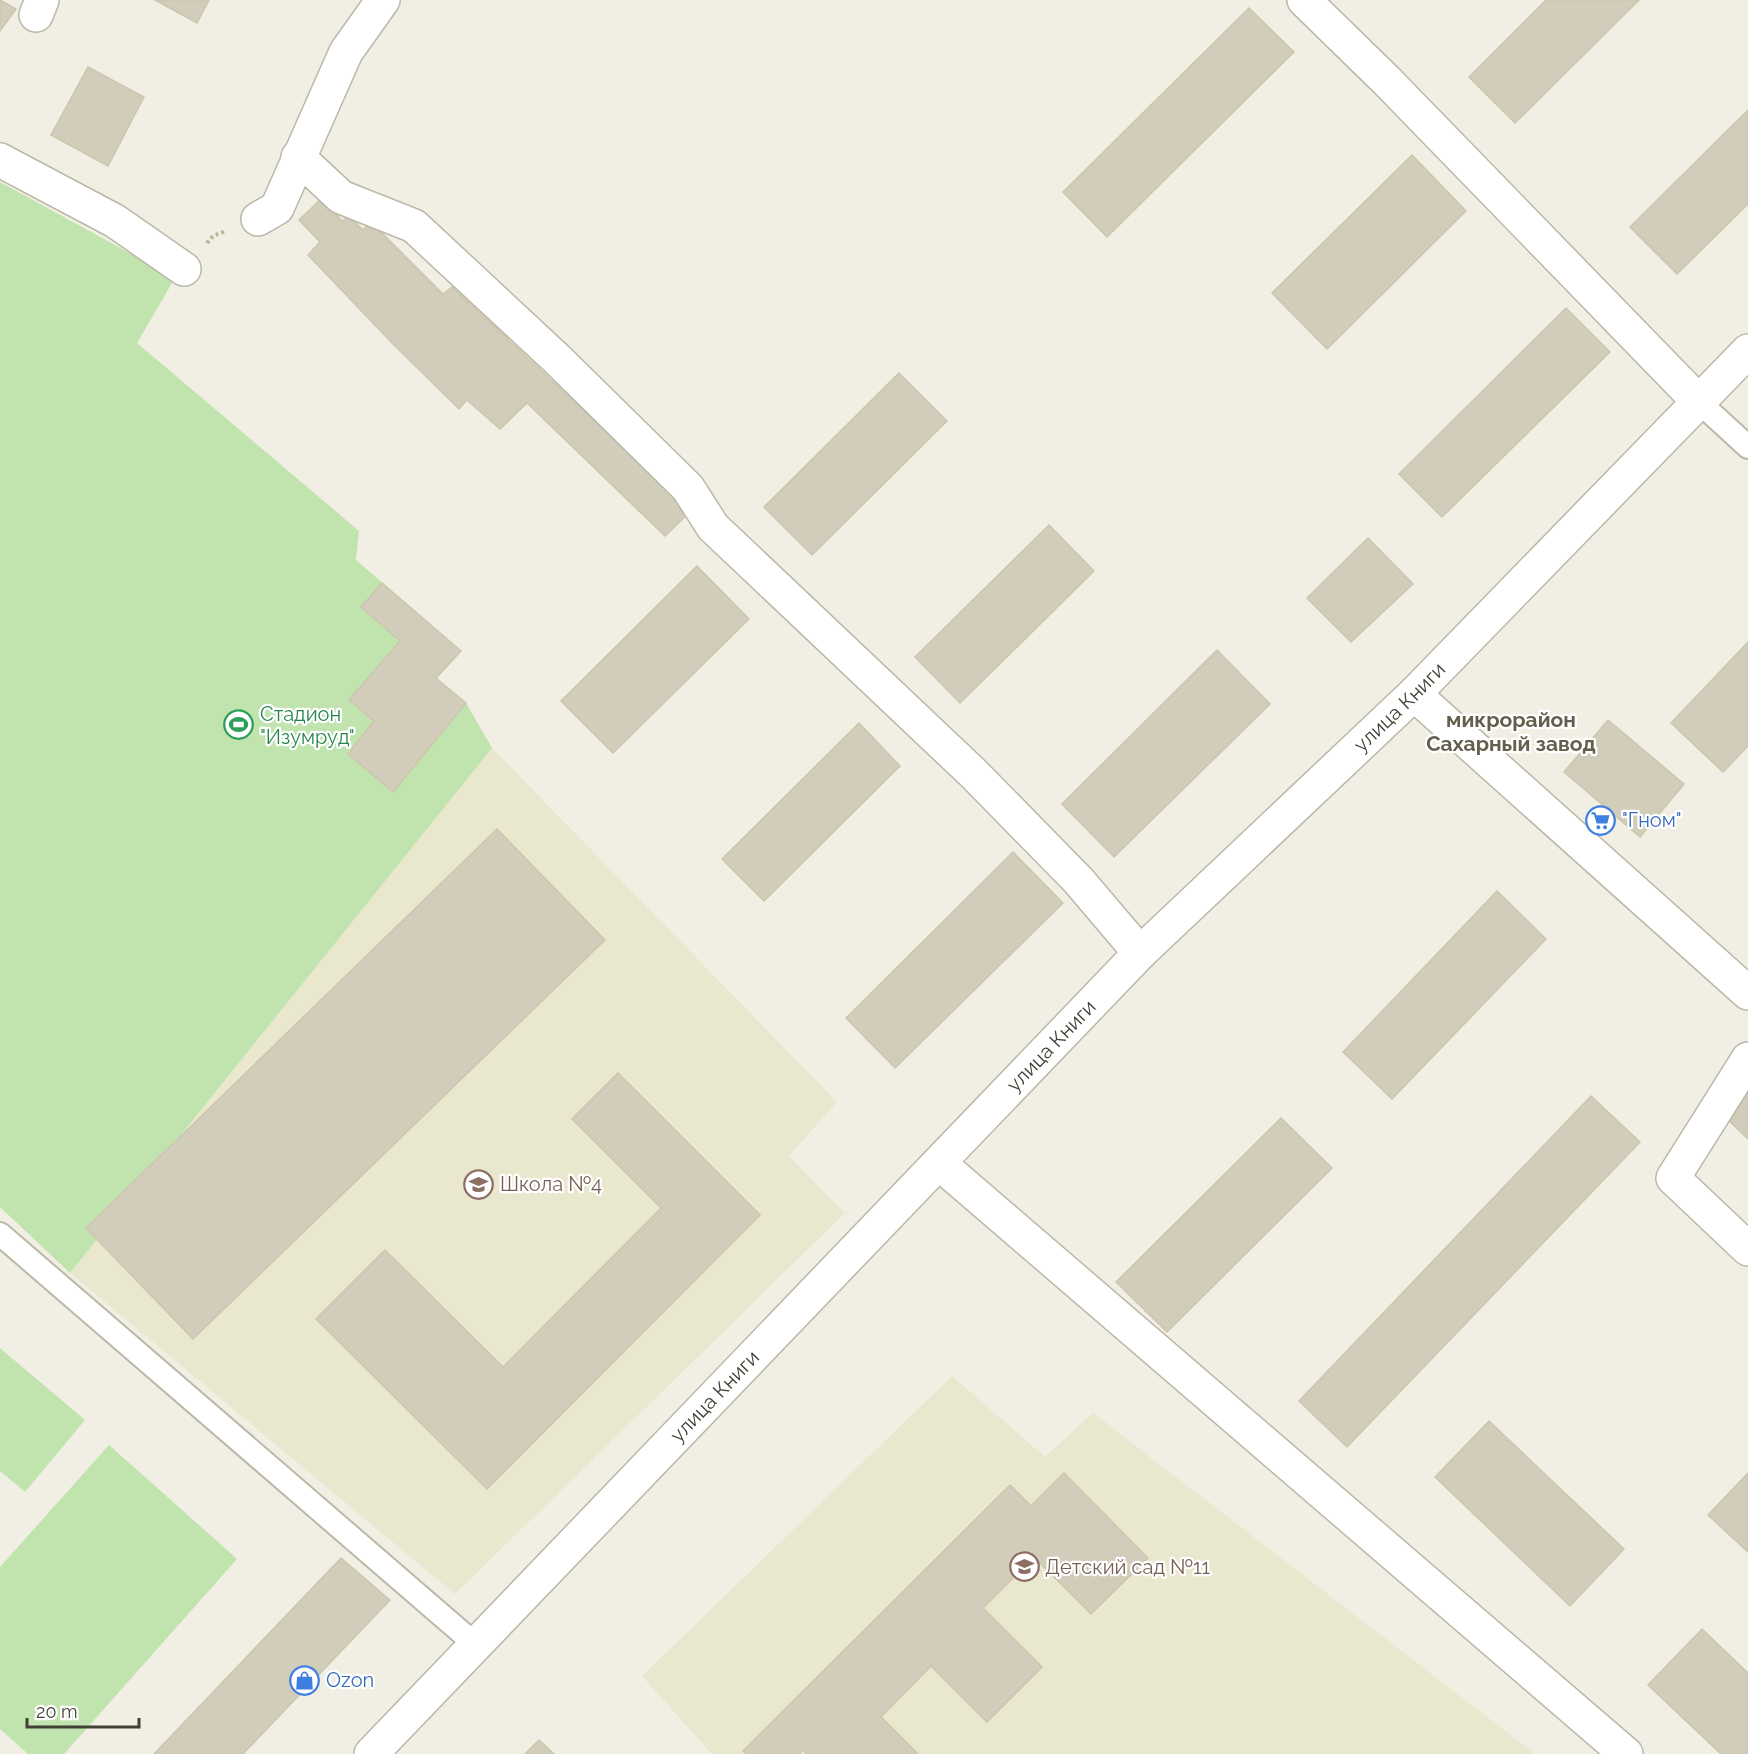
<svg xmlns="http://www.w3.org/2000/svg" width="1748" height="1754" font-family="Raleway,sans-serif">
<rect width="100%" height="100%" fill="#f1efe4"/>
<g fill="#e9e7ce">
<path d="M 492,748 L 837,1102 L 789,1156 L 845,1213 L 455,1594 L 70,1273 Z"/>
<path d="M 952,1376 L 1045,1457 L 1093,1413 L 1535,1754 L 712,1754 L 642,1676 Z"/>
</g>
<g fill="#c1e3ae">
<path d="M 0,182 L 175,278 L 137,343 L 359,531 L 356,560 L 461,651 L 436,678 L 466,703 L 492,748 L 70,1273 L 0,1207 Z"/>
<path d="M 0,1348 L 85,1420 L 25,1492 L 0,1471 Z"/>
<path d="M 109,1445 L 237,1559 L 64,1754 L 28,1754 L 0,1729 L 0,1567 Z"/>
</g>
<g fill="#d2cdba" stroke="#ccc6ae" stroke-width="1.5">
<path d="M 0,0 L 16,9 L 0,31 Z"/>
<path d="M 155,0 L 209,0 L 197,23 Z"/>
<path d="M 1546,0 L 1639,0 L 1515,123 L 1469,77 Z"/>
<path d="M 1249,8 L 1294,52 L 1107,237 L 1063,192 Z"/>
<path d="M 88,67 L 144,97 L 108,166 L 51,135 Z"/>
<path d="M 1748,110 L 1748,204 L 1677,274 L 1630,227 Z"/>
<path d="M 1412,155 L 1466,211 L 1327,349 L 1272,293 Z"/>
<path d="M 322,198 L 342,221 L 349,216 L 363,230 L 371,222 L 443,294 L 452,287 L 691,511 L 665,536 L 527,403 L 500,429 L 467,400 L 459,409 L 392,343 L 308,255 L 320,242 L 299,220 Z"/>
<path d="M 1566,308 L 1610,352 L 1442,517 L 1399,474 Z"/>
<path d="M 899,373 L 947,421 L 812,555 L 764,507 Z"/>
<path d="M 1049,525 L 1094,571 L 960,703 L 915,657 Z"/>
<path d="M 1368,538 L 1413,584 L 1351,642 L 1307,598 Z"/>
<path d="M 697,566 L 749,619 L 613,753 L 561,701 Z"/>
<path d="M 382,583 L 461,651 L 436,678 L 466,703 L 393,792 L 348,754 L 374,721 L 349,700 L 400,641 L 361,607 Z"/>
<path d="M 1748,642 L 1748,746 L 1723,772 L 1671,723 Z"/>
<path d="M 1217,650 L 1270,704 L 1114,857 L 1062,804 Z"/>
<path d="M 1608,720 L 1684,784 L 1640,837 L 1564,772 Z"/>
<path d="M 859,723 L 900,766 L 764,901 L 722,859 Z"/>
<path d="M 497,829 L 605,940 L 193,1339 L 86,1228 Z"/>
<path d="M 1013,852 L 1063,903 L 895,1068 L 846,1018 Z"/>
<path d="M 1497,891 L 1546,939 L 1392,1099 L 1343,1052 Z"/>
<path d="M 618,1073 L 760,1215 L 487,1489 L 316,1319 L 385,1250 L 503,1367 L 661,1208 L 572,1119 Z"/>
<path d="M 1748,1092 L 1748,1139 L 1725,1117 Z"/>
<path d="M 1591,1096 L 1640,1142 L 1347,1447 L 1299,1401 Z"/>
<path d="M 1281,1118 L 1332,1168 L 1167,1332 L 1116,1282 Z"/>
<path d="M 1489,1421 L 1624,1549 L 1570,1606 L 1435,1477 Z"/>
<path d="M 1064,1473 L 1148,1558 L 1091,1614 L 1034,1557 L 983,1608 L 1042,1667 L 987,1722 L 931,1666 L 881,1717 L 918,1754 L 807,1754 L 803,1750 L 799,1754 L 746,1754 L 743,1751 L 1010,1485 L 1031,1506 Z"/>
<path d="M 1748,1473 L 1748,1552 L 1708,1515 Z"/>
<path d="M 341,1558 L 390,1600 L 243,1754 L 154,1754 Z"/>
<path d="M 1702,1629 L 1748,1673 L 1748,1754 L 1721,1754 L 1648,1685 Z"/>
<path d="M 539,1740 L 554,1754 L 525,1754 Z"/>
</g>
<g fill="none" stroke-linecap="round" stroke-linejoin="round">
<defs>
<g id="service">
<path d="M 1699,402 L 1748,447"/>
<path d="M 0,1234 L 476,1645"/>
</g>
<g id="minor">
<path d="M 1304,0 L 1387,81 L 1699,402"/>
<path d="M 36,15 L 42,0"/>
<path d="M 298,157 L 341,197 L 414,226 L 558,360 L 688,488 L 713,527 L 973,773 L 1078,880 L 1140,953"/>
<path d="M 0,160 L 115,221 L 184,269"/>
<path d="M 258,219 L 277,208 L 346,52 L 383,0"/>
<path d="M 1414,694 L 1748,993"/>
<path d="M 1748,1059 L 1673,1178 L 1748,1249"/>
<path d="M 939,1163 L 1626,1754"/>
<path id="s1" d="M 371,1754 L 1140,953 L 1414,694 L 1748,351"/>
</g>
</defs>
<use href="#service" stroke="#bbb8a7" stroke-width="26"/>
<use href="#minor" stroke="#bbb8a7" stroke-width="36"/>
<path stroke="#bcb699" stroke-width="4" stroke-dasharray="3 3" stroke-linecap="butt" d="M 207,243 L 213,236 L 226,231"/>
<use href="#service" stroke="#fff" stroke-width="22"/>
<use href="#minor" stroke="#fff" stroke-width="33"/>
</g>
<defs>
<symbol id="stadium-ring" viewBox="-11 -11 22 22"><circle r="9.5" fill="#fff" stroke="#2e9e5b" stroke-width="1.5"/><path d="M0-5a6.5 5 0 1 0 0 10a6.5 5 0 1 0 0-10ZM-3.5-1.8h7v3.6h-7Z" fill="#2e9e5b"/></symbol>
<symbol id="supermarket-ring" viewBox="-11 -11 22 22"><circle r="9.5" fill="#fff" stroke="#3f7fe0" stroke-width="1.5"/><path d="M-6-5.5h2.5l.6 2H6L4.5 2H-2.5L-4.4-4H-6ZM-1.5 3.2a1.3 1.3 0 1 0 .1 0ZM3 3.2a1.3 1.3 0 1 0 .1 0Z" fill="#3f7fe0"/></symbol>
<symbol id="school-ring" viewBox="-11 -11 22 22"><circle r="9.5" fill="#fff" stroke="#8d6e63" stroke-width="1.5"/><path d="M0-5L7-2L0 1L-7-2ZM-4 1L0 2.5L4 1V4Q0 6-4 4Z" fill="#8d6e63"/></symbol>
<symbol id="shop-ring" viewBox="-11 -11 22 22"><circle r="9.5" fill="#fff" stroke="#3f7fe0" stroke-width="1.5"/><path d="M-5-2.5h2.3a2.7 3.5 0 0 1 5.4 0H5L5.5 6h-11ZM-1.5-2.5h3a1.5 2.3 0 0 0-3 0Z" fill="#3f7fe0"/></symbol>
</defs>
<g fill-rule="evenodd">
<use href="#stadium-ring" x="222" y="708" width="33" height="33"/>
<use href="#supermarket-ring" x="1584" y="804" width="33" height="33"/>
<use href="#school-ring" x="462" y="1168" width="33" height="33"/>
<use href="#school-ring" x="1008" y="1550" width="33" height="33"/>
<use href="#shop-ring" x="288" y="1664" width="33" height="33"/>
</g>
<g text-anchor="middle" stroke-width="4.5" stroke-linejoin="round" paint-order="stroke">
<g font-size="20" fill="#423f34" stroke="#fff">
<text dy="7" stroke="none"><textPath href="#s1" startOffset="1468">улица Книги</textPath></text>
<text dy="7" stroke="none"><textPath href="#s1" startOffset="982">улица Книги</textPath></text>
<text dy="7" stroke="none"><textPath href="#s1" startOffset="496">улица Книги</textPath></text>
</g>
<g font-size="20" fill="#27864d" stroke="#fff" text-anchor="start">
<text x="260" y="721">Стадион<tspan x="260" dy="23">"Изумруд"</tspan></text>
</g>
<g font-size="20" fill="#366cbe" stroke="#fff" text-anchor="start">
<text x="1622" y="827">"Гном"</text>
<text x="326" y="1687">Ozon</text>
</g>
<g font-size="20" fill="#785e54" stroke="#fff" text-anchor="start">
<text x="500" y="1191">Школа №4</text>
<text x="1045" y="1574">Детский сад №11</text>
</g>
<g font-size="21" font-weight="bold" fill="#645f4c" stroke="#fff">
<text x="1511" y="727">микрорайон<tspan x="1511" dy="24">Сахарный завод</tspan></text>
</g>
</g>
<path d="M27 1718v9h112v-9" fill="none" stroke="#423f34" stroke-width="3"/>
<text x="36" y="1718" font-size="18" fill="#423f34" stroke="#ffffff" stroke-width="4.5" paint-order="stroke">20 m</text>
</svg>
